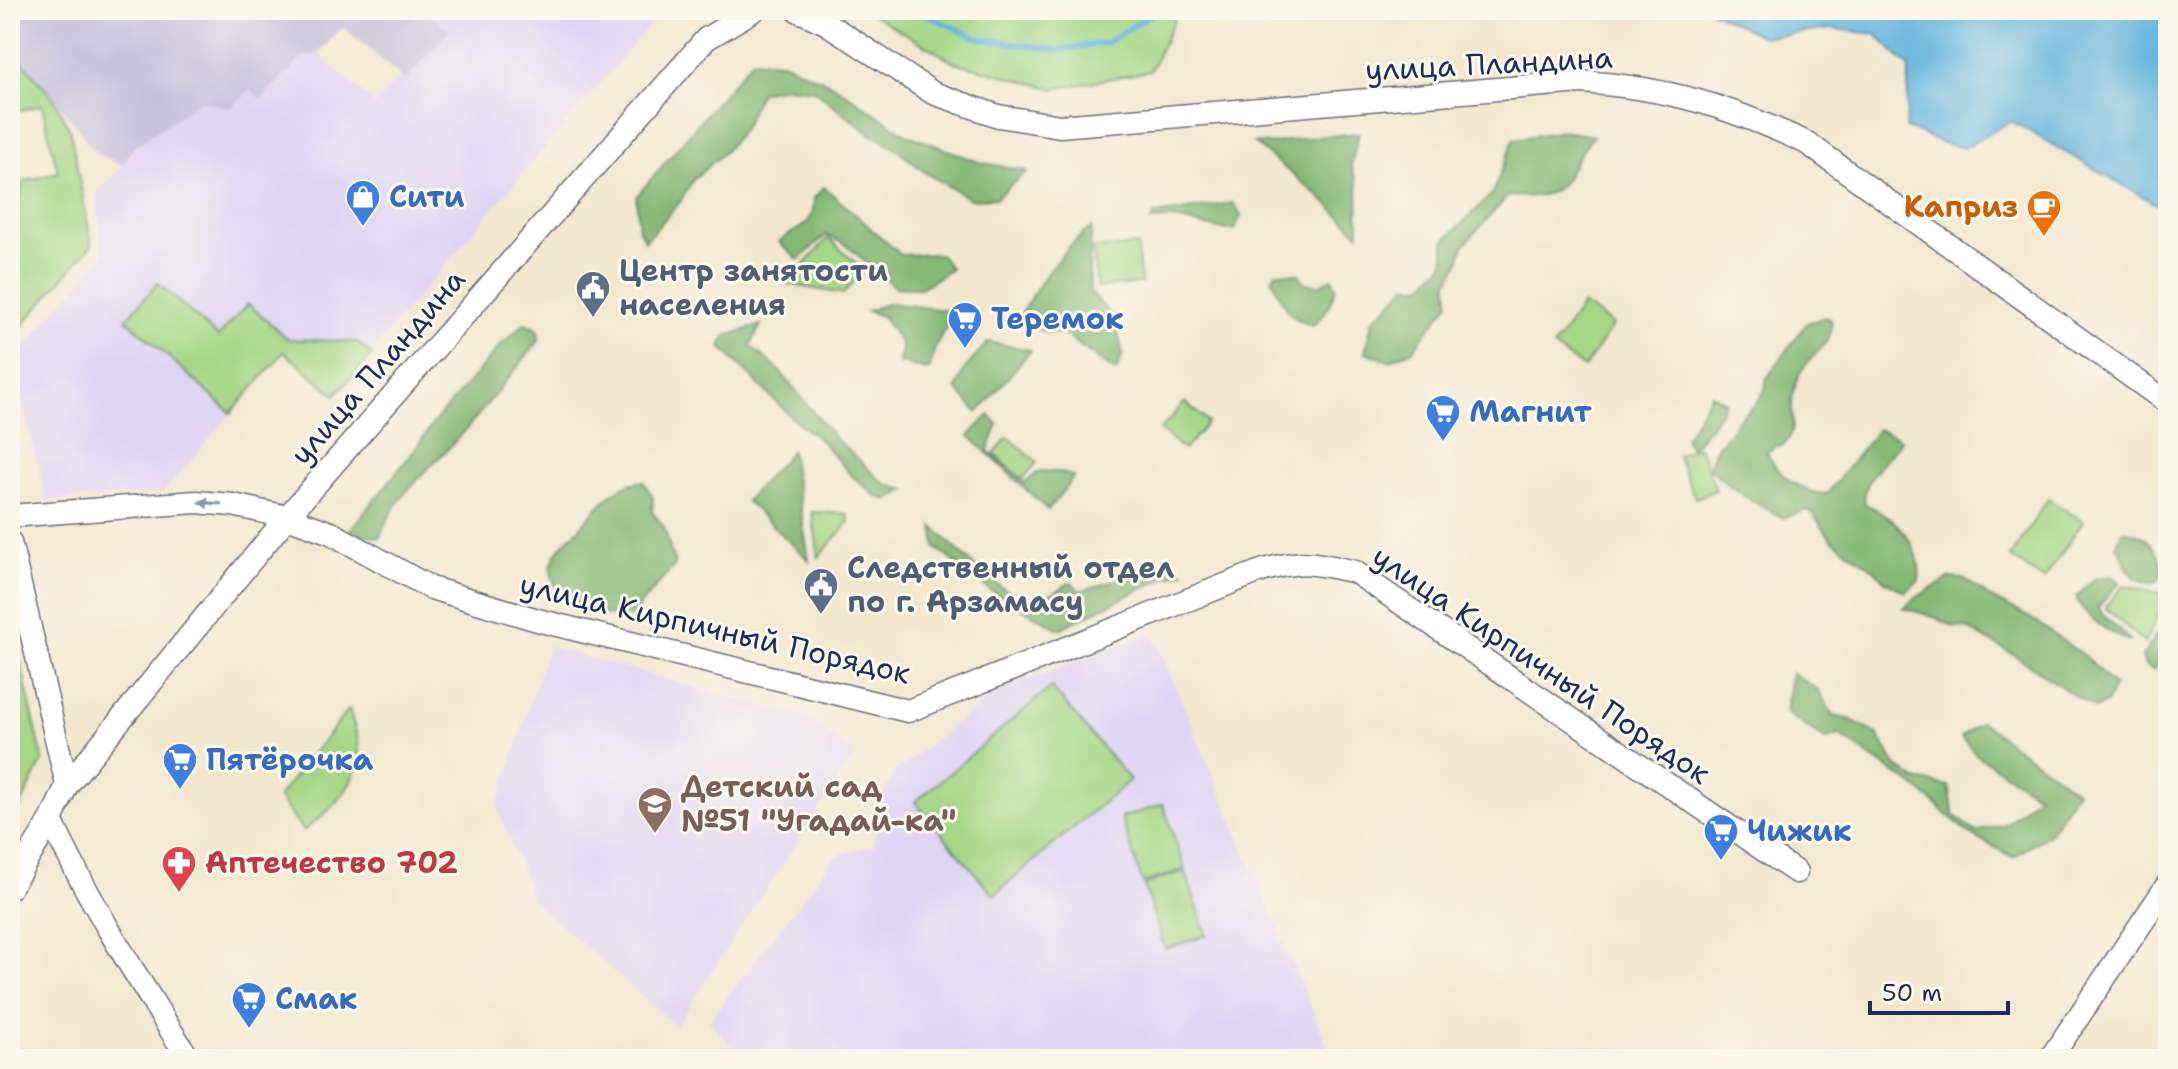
<svg xmlns="http://www.w3.org/2000/svg" width="2178" height="1069" font-family="'Shantell Sans',sans-serif">
<rect width="100%" height="100%" fill="#fbf7ec"/>
<filter id="ink" filterUnits="userSpaceOnUse"><feTurbulence type="fractalNoise" baseFrequency=".0125" numOctaves="2"/><feDisplacementMap in="SourceGraphic" scale="16" xChannelSelector="R" yChannelSelector="G"/><feConvolveMatrix kernelMatrix="1 2 1 2 8 2 1 2 1" color-interpolation-filters="sRGB"/></filter>
<filter id="wash" filterUnits="userSpaceOnUse"><feTurbulence type="fractalNoise" baseFrequency=".006" numOctaves="4" result="noise"/><feDisplacementMap in="SourceGraphic" scale="32" xChannelSelector="R" yChannelSelector="G"/><feGaussianBlur stdDeviation="1.8" result="paint"/><feColorMatrix in="noise" values="0 0 0 0 0 0 0 0 0 0 0 0 0 0 0 0 0 1.4 0 .05"/><feComposite in="paint" operator="in"/></filter>
<g filter="url(#wash)">
<rect width="100%" height="100%" fill="#f3e7ce"/>
<g fill="#e0d4f4">
<path d="M 426,10 L 662,10 L 335,395 L 284,352 L 164,492 L 47,501 L 12,362 L 103,255 L 95,195 L 128,159 L 133,149 L 200,101 L 231,108 L 250,88 L 261,99 L 303,57 L 318,54 L 375,104 L 399,76 L 406,81 L 448,30 Z"/>
<path d="M 1153,633 L 1333,1059 L 818,1059 L 815,1052 L 790,1059 L 743,1059 L 709,1021 L 835,856 L 874,845 L 875,818 L 893,773 L 996,692 Z"/>
<path d="M 548,646 L 805,718 L 856,754 L 676,1026 L 533,901 L 497,807 Z"/>
</g>
<path fill="#c4c0db" d="M 10,10 L 426,10 L 449,30 L 406,81 L 343,27 L 318,54 L 303,57 L 261,99 L 250,89 L 231,108 L 200,101 L 133,148 L 123,165 L 99,155 L 86,142 L 81,131 L 10,47 Z"/>
<g fill="#a5d786" stroke="#608372" stroke-width="2">
<path d="M 865,10 L 1179,10 L 1150,71 L 1054,89 L 954,62 Z"/>
<path d="M 10,47 L 54,99 L 70,130 L 92,245 L 14,335 L 10,336 L 10,265 L 23,182 L 58,172 L 42,105 L 10,113 Z"/>
<path d="M 828,238 L 864,270 L 843,294 L 788,284 Z"/>
<path d="M 1137,245 L 1141,283 L 1097,288 L 1093,249 Z"/>
<path d="M 158,283 L 218,337 L 248,304 L 288,339 L 357,342 L 372,355 L 335,395 L 284,352 L 231,413 L 126,319 Z"/>
<path d="M 1583,304 L 1613,325 L 1584,368 L 1553,347 Z"/>
<path d="M 1185,402 L 1208,422 L 1184,450 L 1160,430 Z"/>
<path d="M 1008,437 L 1037,462 L 1023,479 L 994,454 Z"/>
<path d="M 1699,446 L 1716,490 L 1695,498 L 1677,455 Z"/>
<path d="M 2048,499 L 2083,521 L 2044,580 L 2010,557 Z"/>
<path d="M 812,512 L 848,514 L 849,522 L 819,557 Z"/>
<path d="M 2124,585 L 2168,595 L 2144,643 L 2105,607 Z"/>
<path d="M 10,617 L 43,760 L 10,828 Z"/>
<path d="M 1051,687 L 1130,780 L 994,895 L 915,802 Z"/>
<path d="M 349,709 C 352,719 356,730 358,740 C 365,780 332,810 303,831 L 278,797 Z"/>
<path d="M 1163,804 L 1185,869 L 1143,883 L 1121,818 Z"/>
<path d="M 1185,871 L 1207,935 L 1165,949 L 1144,885 Z"/>
</g>
<g fill="#84b873" stroke="#507468" stroke-width="2">
<path d="M 752,60 L 782,62 L 833,85 L 906,134 L 979,162 L 1027,171 L 996,198 L 970,199 L 926,173 L 893,146 L 870,134 L 814,90 L 785,87 L 760,92 L 744,127 L 725,151 L 693,180 L 680,202 L 645,241 L 639,230 L 636,197 Z"/>
<path d="M 1563,131 L 1593,136 C 1557,177 1575,201 1508,196 L 1464,245 L 1458,265 L 1448,282 L 1449,303 L 1413,350 L 1389,361 L 1365,352 L 1372,321 L 1407,286 L 1422,286 L 1444,264 L 1444,241 L 1492,194 L 1514,139 Z"/>
<path d="M 1359,133 L 1351,165 L 1358,184 L 1359,234 L 1320,197 L 1254,143 L 1270,144 L 1305,138 Z"/>
<path d="M 824,187 L 901,255 L 940,254 L 951,269 L 921,288 L 895,287 L 845,244 L 826,235 L 798,260 L 779,242 C 799,225 814,229 814,198 Z"/>
<path d="M 1233,203 L 1241,216 L 1234,230 C 1207,231 1178,213 1151,221 L 1155,215 Z"/>
<path d="M 1092,227 L 1089,265 L 1090,292 L 1115,319 L 1123,355 L 1116,372 L 1065,335 L 1042,331 L 1018,319 C 1038,285 1060,250 1092,227 Z"/>
<path d="M 1276,272 L 1299,274 L 1305,283 L 1321,285 L 1332,278 L 1336,287 C 1331,303 1326,314 1313,326 C 1284,316 1284,304 1272,279 Z"/>
<path d="M 889,303 L 954,311 C 945,331 932,346 930,368 L 926,370 L 905,364 L 899,364 L 901,344 L 882,316 L 867,311 Z"/>
<path d="M 1825,317 L 1831,320 C 1835,346 1811,353 1800,373 C 1796,380 1792,396 1792,404 C 1792,421 1797,432 1783,445 L 1776,446 L 1767,452 C 1776,475 1803,494 1827,494 L 1878,429 L 1900,438 L 1901,441 C 1888,461 1860,479 1865,504 C 1896,517 1924,546 1919,581 L 1905,592 L 1885,581 L 1871,567 L 1832,540 L 1813,514 L 1806,510 L 1784,518 C 1756,504 1730,489 1709,467 L 1715,450 L 1739,419 L 1755,405 L 1765,390 L 1767,378 L 1796,338 L 1807,323 Z"/>
<path d="M 525,323 L 538,330 L 539,341 C 515,369 492,399 468,427 C 437,464 395,491 380,538 L 349,531 L 414,451 L 434,422 L 502,344 Z"/>
<path d="M 761,325 L 750,346 L 777,368 L 832,435 L 877,477 L 887,485 L 906,490 L 888,500 L 876,496 L 851,475 L 822,442 L 791,417 L 721,347 L 725,336 Z"/>
<path d="M 988,342 L 1031,350 L 978,413 L 956,389 L 964,370 Z"/>
<path d="M 1711,394 L 1726,402 L 1711,426 L 1690,449 L 1685,438 Z"/>
<path d="M 989,415 L 998,424 L 988,451 L 1024,483 L 1040,471 L 1059,472 L 1074,477 L 1048,510 L 969,436 Z"/>
<path d="M 791,451 L 809,560 L 746,501 Z"/>
<path d="M 643,481 L 653,497 L 652,512 L 664,527 L 675,565 L 630,617 C 602,615 568,614 555,585 C 552,576 549,570 553,561 C 557,547 575,534 584,523 C 601,504 615,484 643,481 Z"/>
<path d="M 933,526 C 952,545 1005,600 1032,600 C 1045,600 1060,588 1072,582 L 1079,591 L 1114,581 L 1131,571 L 1158,562 L 1184,572 L 1168,576 L 1059,629 L 991,591 L 936,548 Z"/>
<path d="M 2122,531 C 2146,530 2170,557 2158,581 C 2136,586 2125,570 2121,550 L 2116,547 Z"/>
<path d="M 2112,576 L 2120,582 L 2098,607 L 2105,617 L 2132,642 C 2112,635 2083,617 2076,597 L 2095,578 Z"/>
<path d="M 1949,578 L 1965,579 L 1989,597 L 2032,619 L 2087,658 L 2114,686 L 2107,702 L 2096,709 L 2090,706 L 2014,655 L 1966,628 L 1954,627 L 1934,617 L 1904,608 C 1917,594 1934,589 1949,578 Z"/>
<path d="M 2168,616 L 2168,648 L 2153,670 L 2145,665 L 2142,657 Z"/>
<path d="M 1791,672 L 1818,690 L 1833,716 L 1852,720 L 1878,735 L 1896,766 L 1916,780 L 1949,786 L 1954,815 L 1976,832 L 2007,823 L 2038,795 L 1977,755 L 1961,737 L 1981,722 L 2077,791 L 2048,835 L 2013,857 L 1968,833 L 1921,791 L 1839,735 L 1825,740 L 1786,713 Z"/>
</g>
<path fill="#62b4dd" stroke="#3e729e" stroke-width="2" d="M 1709,10 L 2168,10 L 2168,211 L 2011,121 L 1964,148 L 1945,144 L 1906,128 L 1909,67 L 1875,34 L 1834,29 L 1762,37 Z"/>
<g fill="none" stroke-linecap="round" stroke-linejoin="round">
<path stroke="#62b4dd" stroke-width="6" d="M 916,10 L 977,38 L 1058,50 L 1106,43 L 1158,10"/>
</g>
</g>
<g filter="url(#ink)">
<g fill="none" stroke-linecap="round" stroke-linejoin="round">
<defs>
<g id="minor">
<path d="M 797,10 L 826,23 L 933,93 L 998,116 L 1060,126 L 1581,82 C 1670,88 1727,106 1807,143 L 2168,403"/>
<path d="M 10,516 L 196,502 L 233,505 L 287,517 L 331,533 L 431,588 L 541,621 L 908,711 L 1258,572 C 1301,559 1311,562 1355,572 L 1796,872"/>
<path d="M 10,542 L 67,785"/>
<path d="M 51,820 C 90,904 140,982 189,1059"/>
<path d="M 10,888 L 51,820 L 67,785 L 287,517 L 706,39 L 754,10"/>
<path d="M 2050,1059 L 2168,884"/>
</g>
</defs>
<use href="#minor" stroke="#676f85" stroke-width="25"/>
<use href="#minor" stroke="#fff" stroke-width="22"/>
</g>
<defs><path id="oneway-solid" d="M-6-.8H1V-3.2L6.5 0L1 3.2V.8H-6Z" transform="scale(2)"/></defs>
<use fill="#8d97ae" href="#oneway-solid" transform="translate(210 503) rotate(-176)"/>
</g>
<defs>
<symbol id="shop-pin" viewBox="-11 -11 22 30"><path d="M0 17L-7.5 6A9.5 9.5 0 1 1 7.5 6Z" fill="#3f7fe0" stroke="#fbf7ec"/><path d="M-5-2.5h2.3a2.7 3.5 0 0 1 5.4 0H5L5.5 6h-11ZM-1.5-2.5h3a1.5 2.3 0 0 0-3 0Z" fill="#fff"/></symbol>
<symbol id="cafe-pin" viewBox="-11 -11 22 30"><path d="M0 17L-7.5 6A9.5 9.5 0 1 1 7.5 6Z" fill="#e8710a" stroke="#fbf7ec"/><path d="M-5.5-4.5H6V0H3Q3 3.5 0 3.5H-2.5Q-5.5 3.5-5.5 0ZM3-3.2v2h1.7v-2ZM-6 4.5H4V6H-6Z" fill="#fff"/></symbol>
<symbol id="civic-pin" viewBox="-11 -11 22 30"><path d="M0 17L-7.5 6A9.5 9.5 0 1 1 7.5 6Z" fill="#5c6f8a" stroke="#fbf7ec"/><path d="M-.6-6.5H3V-4.5H.6V-3L4-1V1h2V6H-6V1h2V-1L-.6-3ZM-1.2 2.5V6h2.4V2.5Z" fill="#fff"/></symbol>
<symbol id="supermarket-pin" viewBox="-11 -11 22 30"><path d="M0 17L-7.5 6A9.5 9.5 0 1 1 7.5 6Z" fill="#3f7fe0" stroke="#fbf7ec"/><path d="M-6-5.5h2.5l.6 2H6L4.5 2H-2.5L-4.4-4H-6ZM-1.5 3.2a1.3 1.3 0 1 0 .1 0ZM3 3.2a1.3 1.3 0 1 0 .1 0Z" fill="#fff"/></symbol>
<symbol id="school-pin" viewBox="-11 -11 22 30"><path d="M0 17L-7.5 6A9.5 9.5 0 1 1 7.5 6Z" fill="#8d6e63" stroke="#fbf7ec"/><path d="M0-5L7-2L0 1L-7-2ZM-4 1L0 2.5L4 1V4Q0 6-4 4Z" fill="#fff"/></symbol>
<symbol id="pharmacy-pin" viewBox="-11 -11 22 30"><path d="M0 17L-7.5 6A9.5 9.5 0 1 1 7.5 6Z" fill="#e0444e" stroke="#fbf7ec"/><path d="M-2-6h4v4h4v4h-4v4h-4v-4h-4v-4h4Z" fill="#fff"/></symbol>
</defs>
<g fill-rule="evenodd">
<use href="#shop-pin" x="343" y="177" width="40" height="54"/>
<use href="#cafe-pin" x="2024" y="187" width="40" height="54"/>
<use href="#civic-pin" x="573" y="268" width="40" height="54"/>
<use href="#supermarket-pin" x="945" y="299" width="40" height="54"/>
<use href="#supermarket-pin" x="1423" y="392" width="40" height="54"/>
<use href="#civic-pin" x="801" y="565" width="40" height="54"/>
<use href="#supermarket-pin" x="160" y="740" width="40" height="54"/>
<use href="#school-pin" x="635" y="784" width="40" height="54"/>
<use href="#supermarket-pin" x="1701" y="811" width="40" height="54"/>
<use href="#pharmacy-pin" x="159" y="843" width="40" height="54"/>
<use href="#supermarket-pin" x="229" y="979" width="40" height="54"/>
</g>
<g text-anchor="middle" stroke-width="6" stroke-linejoin="round" paint-order="stroke">
<g font-size="30" fill="#1b2f5e" stroke="#fbf7ec">
<text transform="translate(1489 64) rotate(-3)" y="10">улица Пландина</text>
<text transform="translate(378 367) rotate(-49)" y="10">улица Пландина</text>
<text transform="translate(715 629) rotate(13)" y="10">улица Кирпичный Порядок</text>
<text transform="translate(1541 665) rotate(34)" y="10">улица Кирпичный Порядок</text>
</g>
<g font-size="30" font-weight="bold" fill="#366cbe" stroke="#fbf7ec" text-anchor="start">
<text x="389" y="207">Сити</text>
<text x="991" y="329">Теремок</text>
<text x="1469" y="422">Магнит</text>
<text x="206" y="770">Пятёрочка</text>
<text x="1747" y="841">Чижик</text>
<text x="275" y="1009">Смак</text>
</g>
<g font-size="30" font-weight="bold" fill="#c56008" stroke="#fbf7ec" text-anchor="end">
<text x="2018" y="217">Каприз</text>
</g>
<g font-size="30" font-weight="bold" fill="#4e5e75" stroke="#fbf7ec" text-anchor="start">
<text x="619" y="281">Центр занятости<tspan x="619" dy="34">населения</tspan></text>
<text x="847" y="578">Следственный отдел<tspan x="847" dy="34">по г. Арзамасу</tspan></text>
</g>
<g font-size="30" font-weight="bold" fill="#785e54" stroke="#fbf7ec" text-anchor="start">
<text x="681" y="797">Детский сад<tspan x="681" dy="34">№51 "Угадай-ка"</tspan></text>
</g>
<g font-size="30" font-weight="bold" fill="#be3a42" stroke="#fbf7ec" text-anchor="start">
<text x="205" y="873">Аптечество 702</text>
</g>
</g>
<rect width="2178" height="1069" fill="none" stroke="#fbf7ec" stroke-width="40"/>
<path d="M1870 1001v12h138v-12" fill="none" stroke="#1b2f5e" stroke-width="4"/>
<text x="1882" y="1001" font-size="24" fill="#1b2f5e" stroke="#fbf7ec" stroke-width="6" paint-order="stroke">50 m</text>
</svg>
